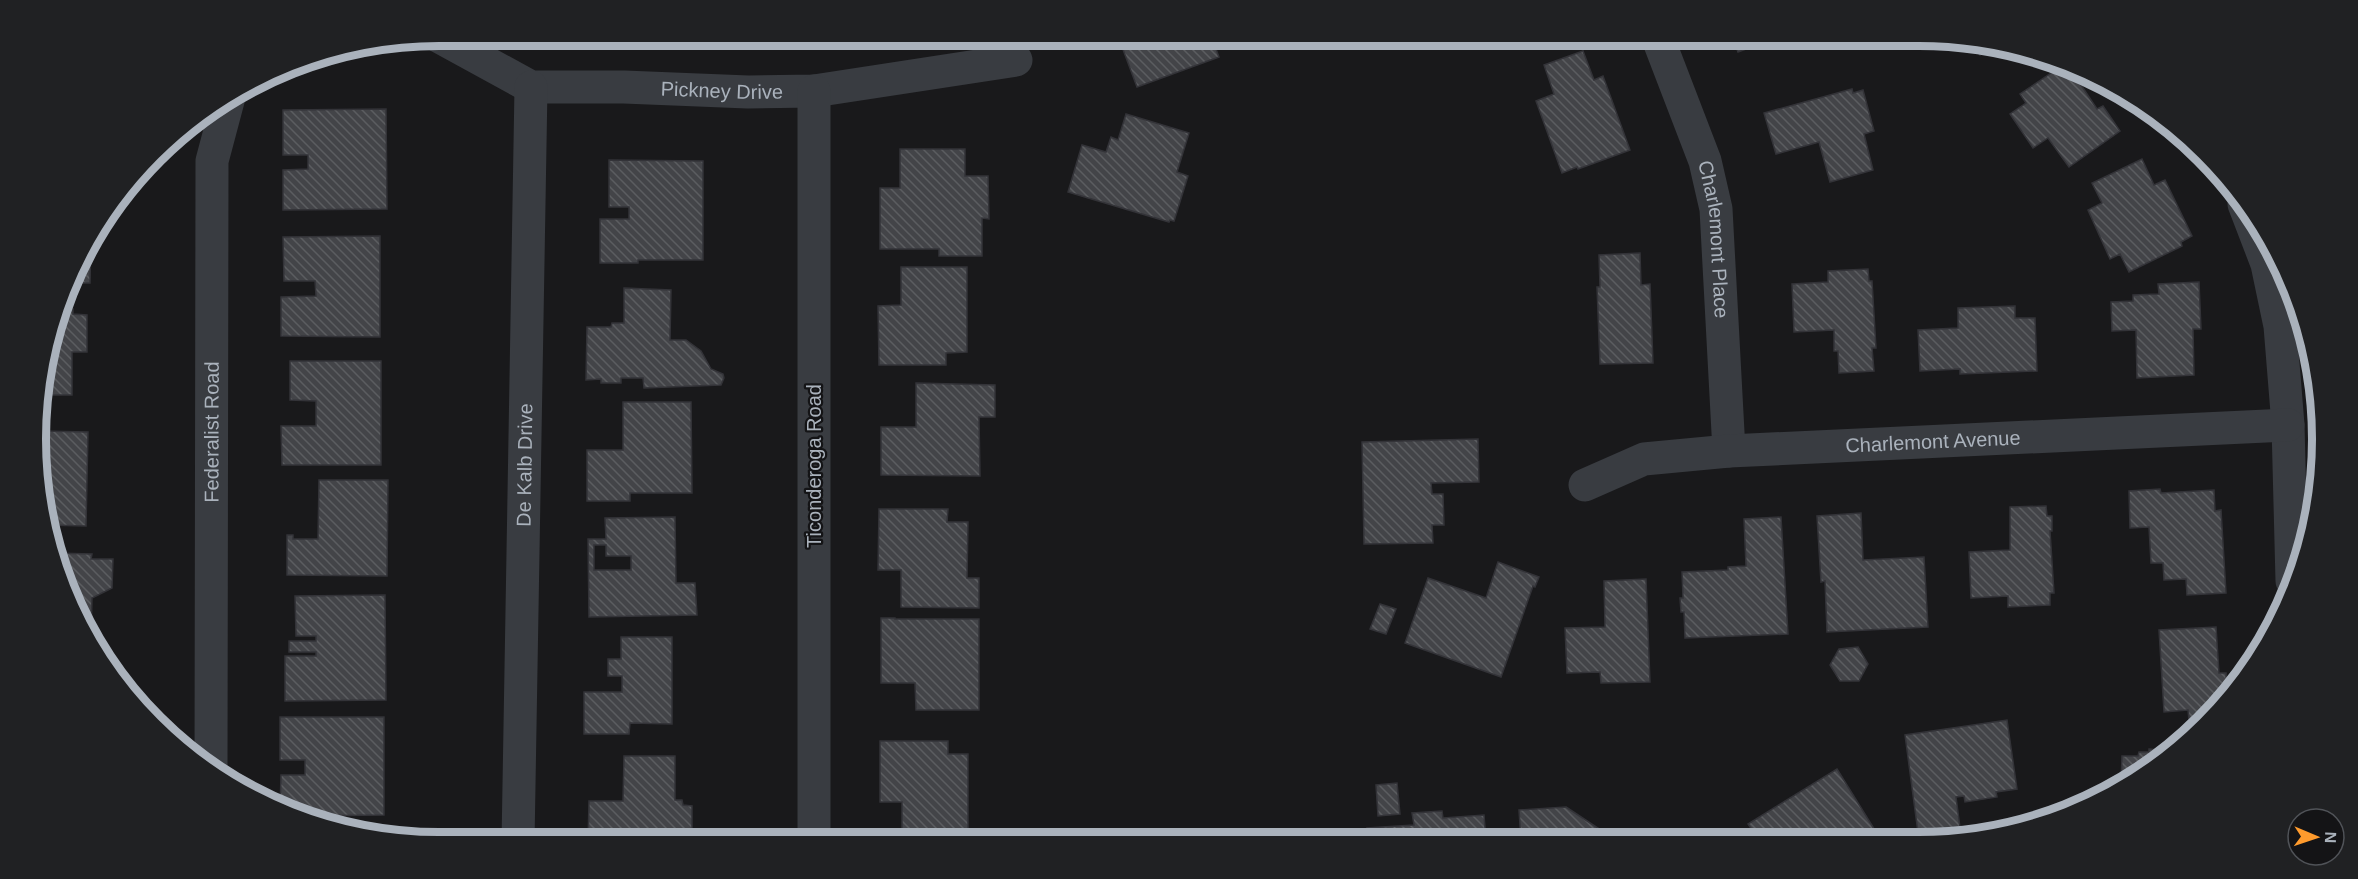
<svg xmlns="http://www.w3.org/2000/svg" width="2358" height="879" font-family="Helvetica,sans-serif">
<defs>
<pattern id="building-back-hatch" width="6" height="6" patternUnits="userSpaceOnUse" patternTransform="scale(1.5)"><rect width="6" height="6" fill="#434448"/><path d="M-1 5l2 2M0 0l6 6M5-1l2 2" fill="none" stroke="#5b5d60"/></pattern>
</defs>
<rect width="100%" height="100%" fill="#19191b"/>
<g fill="url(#building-back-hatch)" stroke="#333338" stroke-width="1.5" fill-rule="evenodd">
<path d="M 1118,36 L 1211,36 L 1219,57 L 1137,87 Z"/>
<path d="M 1732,36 L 1776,36 L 1776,38 L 1738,52 Z"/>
<path d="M 1974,43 L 2005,47 L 1996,52 L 1993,47 L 1980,55 Z"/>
<path d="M 1583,51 L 1594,80 L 1603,76 L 1630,150 L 1578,169 L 1577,167 L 1562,173 L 1536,101 L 1554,94 L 1544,65 Z"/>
<path d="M 2063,65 L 2069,67 L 2097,109 L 2103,106 L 2120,131 L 2069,167 L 2048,138 L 2033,148 L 2010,114 L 2026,103 L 2020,94 Z"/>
<path d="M 1852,89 L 1853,93 L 1863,90 L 1874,131 L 1864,134 L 1873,170 L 1830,182 L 1819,142 L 1776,154 L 1764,113 Z"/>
<path d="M 386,109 L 387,209 L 283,210 L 283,170 L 308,169 L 308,155 L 283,155 L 283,110 Z"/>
<path d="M 1126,114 L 1189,133 L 1177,172 L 1188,176 L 1174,221 L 1170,220 L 1169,222 L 1068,192 L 1082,145 L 1106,152 L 1111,137 L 1118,140 Z"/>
<path d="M 900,149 L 965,149 L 965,176 L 988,176 L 989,219 L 982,218 L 982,256 L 939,256 L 939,249 L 880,249 L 880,188 L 900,188 Z"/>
<path d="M 2142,159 L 2154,185 L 2165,180 L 2192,236 L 2181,242 L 2182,246 L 2129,272 L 2120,254 L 2110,259 L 2088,210 L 2102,203 L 2092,183 Z"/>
<path d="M 609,160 L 703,161 L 703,260 L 638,260 L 638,263 L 600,263 L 600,219 L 629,219 L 629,207 L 609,207 Z"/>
<path d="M 380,236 L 380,337 L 281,336 L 281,297 L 316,296 L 315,281 L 284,281 L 283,237 Z"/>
<path d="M 91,237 L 90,283 L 70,283 L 90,238 Z"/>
<path d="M 1640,253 L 1641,285 L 1650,284 L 1653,363 L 1600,364 L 1597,287 L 1600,287 L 1599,255 Z"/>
<path d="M 901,267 L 967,267 L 967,352 L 946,353 L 946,365 L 879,365 L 878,306 L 901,305 Z"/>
<path d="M 1868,269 L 1869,281 L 1872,281 L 1876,348 L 1872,348 L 1874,371 L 1839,373 L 1838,351 L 1834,351 L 1834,330 L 1794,332 L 1792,284 L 1828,282 L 1828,271 Z"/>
<path d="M 2199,282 L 2201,329 L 2193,329 L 2194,375 L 2137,378 L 2136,330 L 2112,331 L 2111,302 L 2133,301 L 2133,295 L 2159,294 L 2158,284 Z"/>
<path d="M 624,288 L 671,290 L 670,340 L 686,340 L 701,351 L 711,369 L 723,374 L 724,378 L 721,385 L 644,388 L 643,378 L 621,378 L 621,383 L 601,383 L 601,379 L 586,380 L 587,327 L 611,327 L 612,323 L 624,323 Z"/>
<path d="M 2015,306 L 2015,318 L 2035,318 L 2037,371 L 1960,374 L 1960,369 L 1920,371 L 1918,330 L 1958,328 L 1958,308 Z"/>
<path d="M 58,309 L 73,309 L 73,314 L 87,315 L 87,352 L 72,352 L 72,395 L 40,395 L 40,386 Z"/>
<path d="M 290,361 L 381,361 L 381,465 L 282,465 L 281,426 L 316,426 L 316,401 L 290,400 Z"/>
<path d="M 916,383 L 995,385 L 995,417 L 979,417 L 980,476 L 881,475 L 881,427 L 916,427 Z"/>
<path d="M 623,402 L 691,402 L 692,493 L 630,493 L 630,501 L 587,501 L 587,450 L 623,450 Z"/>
<path d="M 41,431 L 88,432 L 86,526 L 46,525 Z"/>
<path d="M 1478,439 L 1479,482 L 1431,483 L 1432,494 L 1443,494 L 1444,525 L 1432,525 L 1433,543 L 1364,544 L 1362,442 Z"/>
<path d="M 319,480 L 388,480 L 387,576 L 287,575 L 287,535 L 293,535 L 293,539 L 318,539 Z"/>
<path d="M 2160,489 L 2161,493 L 2214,490 L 2215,511 L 2221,510 L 2226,593 L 2187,595 L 2186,579 L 2164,580 L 2163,563 L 2151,563 L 2149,527 L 2130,528 L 2129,491 Z"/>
<path d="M 2046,506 L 2047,516 L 2052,516 L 2052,531 L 2050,531 L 2054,593 L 2050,593 L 2050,605 L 2008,607 L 2008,596 L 1971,598 L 1969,552 L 2010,550 L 2010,507 Z"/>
<path d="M 879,509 L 948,509 L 947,522 L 968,522 L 967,578 L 979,578 L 979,608 L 901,607 L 901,570 L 878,570 Z"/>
<path d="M 1861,513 L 1863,560 L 1924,557 L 1928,627 L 1827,632 L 1825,581 L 1821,582 L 1817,516 Z"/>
<path d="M 675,517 L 676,583 L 695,583 L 697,615 L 589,617 L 588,539 L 606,539 L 605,518 ZM 594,545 L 606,545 L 606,556 L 631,556 L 631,570 L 594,570 Z"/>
<path d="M 1781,517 L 1788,634 L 1685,638 L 1684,612 L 1681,612 L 1680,598 L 1683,598 L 1682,572 L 1728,570 L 1728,567 L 1746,566 L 1744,519 Z"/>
<path d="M 54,553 L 92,554 L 91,559 L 113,559 L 112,588 L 92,598 L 91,639 L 67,594 Z"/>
<path d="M 1498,562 L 1539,577 L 1535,587 L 1533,586 L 1501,677 L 1405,643 L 1428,578 L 1486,598 Z"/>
<path d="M 1646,579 L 1650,682 L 1601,683 L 1600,672 L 1567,673 L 1565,628 L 1605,627 L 1604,581 Z"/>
<path d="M 385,595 L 386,700 L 285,701 L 285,656 L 316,656 L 316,652 L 289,652 L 289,641 L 316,641 L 316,636 L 296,636 L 295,596 Z"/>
<path d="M 1380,604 L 1396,609 L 1386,634 L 1370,629 Z"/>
<path d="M 881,618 L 895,618 L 895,619 L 979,619 L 979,710 L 916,710 L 915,683 L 881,683 Z"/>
<path d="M 2216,627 L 2219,673 L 2226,673 L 2227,695 L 2205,720 L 2189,721 L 2188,710 L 2164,712 L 2159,630 Z"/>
<path d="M 621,637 L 672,637 L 672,724 L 630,723 L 629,734 L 584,734 L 584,692 L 622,692 L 622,676 L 608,676 L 608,659 L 621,659 Z"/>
<path d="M 1858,647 L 1868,664 L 1859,681 L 1840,681 L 1830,665 L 1839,649 Z"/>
<path d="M 280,717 L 384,717 L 384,815 L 299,816 L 280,809 L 281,775 L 305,775 L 305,760 L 280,760 Z"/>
<path d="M 2007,720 L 2017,789 L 1996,792 L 1997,797 L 1965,802 L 1964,796 L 1956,797 L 1961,835 L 1919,840 L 1905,735 Z"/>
<path d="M 880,741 L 948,741 L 948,754 L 968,754 L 968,839 L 902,839 L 902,802 L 880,802 Z"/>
<path d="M 2149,749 L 2160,750 L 2160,753 L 2168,754 L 2121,785 L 2122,756 L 2138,756 L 2139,752 L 2149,752 Z"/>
<path d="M 624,756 L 675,756 L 675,800 L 682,800 L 683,805 L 692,806 L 692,840 L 682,840 L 682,842 L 588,843 L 589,801 L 623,801 Z"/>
<path d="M 1837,769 L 1881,840 L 1759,840 L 1748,824 Z"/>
<path d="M 1397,783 L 1400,814 L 1378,816 L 1376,785 Z"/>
<path d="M 1566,807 L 1616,840 L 1521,841 L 1519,810 Z"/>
<path d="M 1442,811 L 1443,818 L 1484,815 L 1486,841 L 1369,841 L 1367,828 L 1414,825 L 1412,813 Z"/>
</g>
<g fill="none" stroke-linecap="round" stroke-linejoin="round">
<g stroke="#393c41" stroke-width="33">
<path id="s1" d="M 438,36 L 531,87 L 624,87 L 748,92 L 814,91 L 1016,60"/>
<path id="s2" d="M 1657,36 L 1705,161 L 1716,209 L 1729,451"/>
<path d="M 814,91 L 814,842"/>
<path d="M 2244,204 L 2267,264 L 2280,326 L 2288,425 L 2292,581"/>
<path id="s3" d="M 1585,485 L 1644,459 L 1729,451 L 2288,425"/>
<path id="s4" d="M 211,770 L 212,161 L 229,97"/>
<path id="s5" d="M 518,843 L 531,87"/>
</g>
</g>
<g text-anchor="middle" stroke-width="4.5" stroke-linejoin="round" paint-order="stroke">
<g font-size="20" fill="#aab2bc" stroke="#141416">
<text dy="7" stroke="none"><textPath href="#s1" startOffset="297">Pickney Drive</textPath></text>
<text dy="7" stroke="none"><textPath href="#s2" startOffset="213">Charlemont Place</textPath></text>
<text dy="7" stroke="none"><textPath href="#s4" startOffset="338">Federalist Road</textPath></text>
<text dy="7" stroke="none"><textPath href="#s3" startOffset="354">Charlemont Avenue</textPath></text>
<text dy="7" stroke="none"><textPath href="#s5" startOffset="378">De Kalb Drive</textPath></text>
<text transform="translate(814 466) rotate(-90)" y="7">Ticonderoga Road</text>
</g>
</g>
<path d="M0 0H2358V879H0ZM439 46H1919A393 393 0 0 1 2312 439V439A393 393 0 0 1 1919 832H439A393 393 0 0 1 46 439V439A393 393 0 0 1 439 46Z" fill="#202123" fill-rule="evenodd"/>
<path fill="none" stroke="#aab2bc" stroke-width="8" d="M439 46H1919A393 393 0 0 1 2312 439V439A393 393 0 0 1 1919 832H439A393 393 0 0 1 46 439V439A393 393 0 0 1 439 46Z"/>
<g transform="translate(2316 837) rotate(92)"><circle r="28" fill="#141416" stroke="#505358" stroke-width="1.5"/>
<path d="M0-4.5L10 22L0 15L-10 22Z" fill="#ff9b2d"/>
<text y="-9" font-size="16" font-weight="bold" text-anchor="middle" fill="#aab2bc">N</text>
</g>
</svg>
